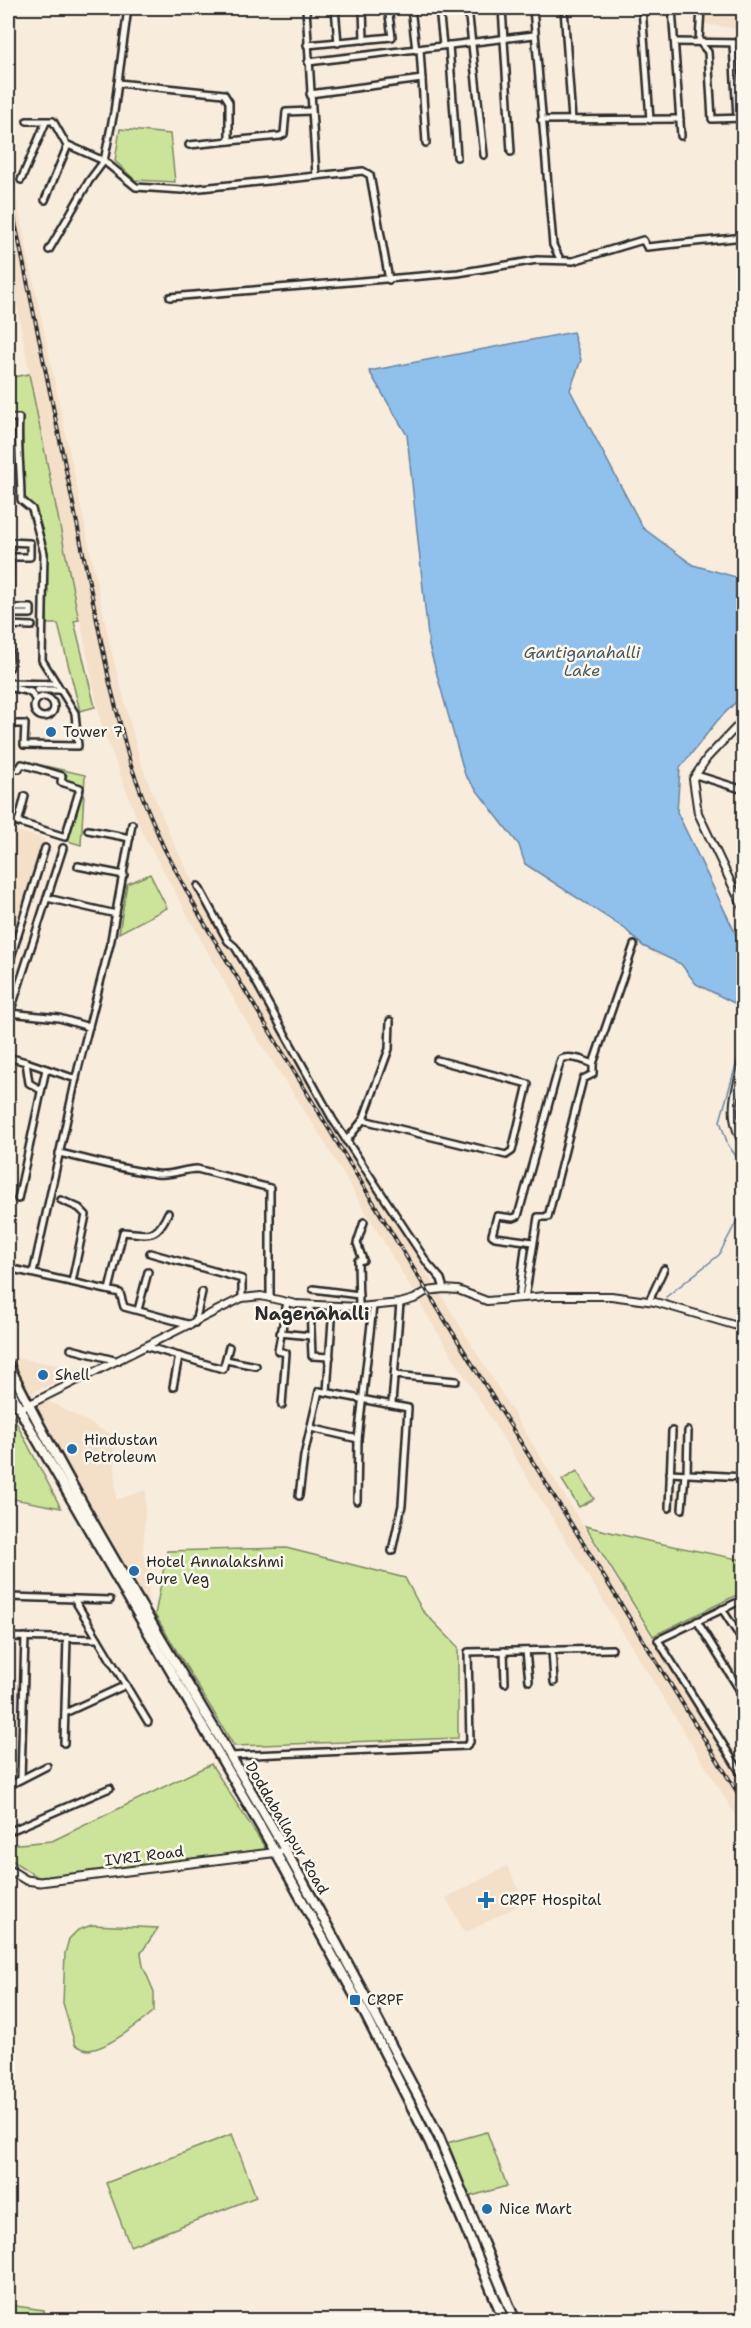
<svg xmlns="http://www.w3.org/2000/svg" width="751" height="2328" font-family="'Shantell Sans',sans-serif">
<rect width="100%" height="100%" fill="#f8ecdc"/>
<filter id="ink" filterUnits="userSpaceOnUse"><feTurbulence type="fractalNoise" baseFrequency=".0167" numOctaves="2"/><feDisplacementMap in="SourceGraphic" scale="12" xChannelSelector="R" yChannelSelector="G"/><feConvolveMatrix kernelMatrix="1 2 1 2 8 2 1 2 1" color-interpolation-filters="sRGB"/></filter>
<g filter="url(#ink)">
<g fill="#f4dfc8">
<path d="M 706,8 L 743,8 L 743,30 L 705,24 Z"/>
<path d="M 8,160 L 111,650 L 141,764 L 170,835 L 204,906 L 433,1284 L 413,1291 L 317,1130 L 246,1021 L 142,832 L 101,723 L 29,370 L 8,258 Z"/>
<path d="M 12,830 L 45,839 L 8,975 L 8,846 Z"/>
<path d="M 440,1293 L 743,1787 L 743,1827 L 419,1302 Z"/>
<path d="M 11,1357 L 64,1366 L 79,1371 L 29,1394 Z"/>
<path d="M 48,1401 L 114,1436 L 116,1500 L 146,1490 L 143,1556 L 153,1556 L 147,1607 L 36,1407 Z"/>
<path d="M 507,1866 L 525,1902 L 465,1933 L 446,1898 Z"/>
</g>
<g fill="#cce49a" stroke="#7c8862" stroke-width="1.5">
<path d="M 120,129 L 170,134 L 175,182 L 135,180 L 115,161 Z"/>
<path d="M 29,374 L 79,620 L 74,621 L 95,707 L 80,711 L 58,624 L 47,624 C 47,586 53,523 24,496 L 22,417 L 8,416 L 8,378 Z"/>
<path d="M 28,762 L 85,775 L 81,845 L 68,841 L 83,787 L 65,781 L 67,775 Z"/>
<path d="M 150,874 L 167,908 L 119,933 L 127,884 Z"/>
<path d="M 8,1411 L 10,1411 L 61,1508 L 8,1498 Z"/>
<path d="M 577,1471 L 594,1499 L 579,1507 L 562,1480 Z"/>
<path d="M 585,1526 L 648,1541 L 743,1560 L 743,1592 L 653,1636 Z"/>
<path d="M 286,1548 L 405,1578 L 422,1610 L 458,1647 L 458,1738 L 234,1746 L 155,1615 L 167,1551 Z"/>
<path d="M 211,1764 L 268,1852 L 39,1878 L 8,1858 L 8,1845 L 52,1841 Z"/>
<path d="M 92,1925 L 158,1928 L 141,1953 L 143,1966 L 154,1992 L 154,2011 C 141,2023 106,2049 89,2050 C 84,2050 79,2047 75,2045 L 63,2003 L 65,1953 L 69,1939 L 78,1930 Z"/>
<path d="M 487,2132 L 507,2186 L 468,2197 L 447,2143 Z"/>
<path d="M 232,2134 L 256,2197 L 130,2246 L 106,2183 Z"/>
<path d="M 8,2305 L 44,2310 L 46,2320 L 8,2320 Z"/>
</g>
<path fill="#90c0ec" stroke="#68849f" stroke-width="1.5" d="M 573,332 L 581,360 L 570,390 L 643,528 L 693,565 L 743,579 L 743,695 L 717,721 L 680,768 L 677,812 L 743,949 L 743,990 L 734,1003 L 696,984 L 681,964 L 643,946 L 624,928 L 525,864 L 519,845 L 465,775 L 429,646 L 407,435 L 369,371 Z"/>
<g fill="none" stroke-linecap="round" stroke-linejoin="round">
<g stroke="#68849f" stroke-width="1.5">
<path d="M 744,1037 L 720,1121 L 728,1145 L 744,1167"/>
<path d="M 666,1297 L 719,1255 L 744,1207"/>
</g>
<defs>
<g id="minor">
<path d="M 128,8 L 114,112 L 104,161 L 136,187 L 182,190 L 363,171 L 370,175 L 389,280"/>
<path d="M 306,8 L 316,176"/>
<path d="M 335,8 L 338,43"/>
<path d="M 363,8 L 364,40"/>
<path d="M 411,8 L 416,50"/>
<path d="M 439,8 L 443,45"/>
<path d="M 468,8 L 484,155"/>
<path d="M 502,8 L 511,152"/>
<path d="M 533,8 L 553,245 L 560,259"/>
<path d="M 564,8 L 572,120"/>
<path d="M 642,8 L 650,120"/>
<path d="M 672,8 L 681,136"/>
<path d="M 701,8 L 699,41 L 708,52 L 712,119 L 744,118"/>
<path d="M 675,42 L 744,43"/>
<path d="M 733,44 L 737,118"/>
<path d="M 307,45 L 392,37 L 388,8"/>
<path d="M 449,45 L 457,157"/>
<path d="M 420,49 L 426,143"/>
<path d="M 308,62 L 534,35"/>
<path d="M 118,83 L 224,94 L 229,102 L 229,141"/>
<path d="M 310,94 L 422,79"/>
<path d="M 541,120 L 680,119"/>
<path d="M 27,121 L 53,121 L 66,144 L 104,161 L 89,181 L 49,250"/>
<path d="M 189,145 L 280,136 L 284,134 L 286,112 L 311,111"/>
<path d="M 21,180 L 46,122"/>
<path d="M 45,200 L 68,145"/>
<path d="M 170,297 L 458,273 L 537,260 L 573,261 L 643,240 L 647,247 L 744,237"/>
<path d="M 8,418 L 19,418 C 17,446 21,472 21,500 L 32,509 L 44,553 L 42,660 L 75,713 L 78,746 L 24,745 L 25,724 L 8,724"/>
<path d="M 8,542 L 30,543 L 30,557 L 8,557"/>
<path d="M 8,608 L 31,608 L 31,614 L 8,614"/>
<path d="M 9,608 L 10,557"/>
<path d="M 8,625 L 32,626"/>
<path d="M 8,669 L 10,667 L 8,614"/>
<path d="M 8,683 L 57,684"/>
<path d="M 8,687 L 31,692 L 36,701"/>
<path d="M 37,690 L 61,690"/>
<circle cx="44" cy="707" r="10"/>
<path d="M 8,767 L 19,769 L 22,764 L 62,776 L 61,782 L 80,788 L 65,837 L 8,819"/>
<path d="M 696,775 L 744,790"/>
<path d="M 18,823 L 25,796"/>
<path d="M 8,829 L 10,820"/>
<path d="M 88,830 L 130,838"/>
<path d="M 78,866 L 124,875"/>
<path d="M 198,886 L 228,941 L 235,947 L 255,980 L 333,1120 L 428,1264 L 441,1279 L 444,1289"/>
<path d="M 47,898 L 116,914"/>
<path d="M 8,967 L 45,848"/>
<path d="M 9,1013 L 59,1018 L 89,1027"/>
<path d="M 10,1013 L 63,848"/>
<path d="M 8,1057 L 26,1062 L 29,1083 L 41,1090"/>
<path d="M 26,1062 L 76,1079"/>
<path d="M 593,1064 L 634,945"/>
<path d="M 363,1120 L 506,1155 L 512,1151 L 528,1084 L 437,1060"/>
<path d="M 346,1141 L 363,1120 L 389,1049 L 390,1021"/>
<path d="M 59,1153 C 91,1160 124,1170 156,1174 C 172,1176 183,1169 197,1169 L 270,1188 L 270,1297"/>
<path d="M 18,1199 L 46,1069"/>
<path d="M 61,1200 L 79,1208 L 86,1215 L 72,1282"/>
<path d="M 150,1253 L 242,1279 L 242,1298"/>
<path d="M 8,1268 L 120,1293 L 124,1307 L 191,1325"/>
<path d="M 33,1273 L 78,1069 L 111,940 L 132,824"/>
<path d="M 313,1289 L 359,1295"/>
<path d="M 109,1290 L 123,1232 C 149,1234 156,1240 168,1213"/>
<path d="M 519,1298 L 525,1249"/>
<path d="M 525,1298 L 538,1217 L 548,1217 L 583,1079 L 593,1074 L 593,1064 C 584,1060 570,1055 561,1059 L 518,1216 L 513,1218 L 497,1216 L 492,1235 L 495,1237 L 533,1242"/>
<path d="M 649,1301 L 664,1269"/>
<path d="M 310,1305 L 312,1356 L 330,1357"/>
<path d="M 359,1307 L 358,1261 L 363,1260 L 357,1243 L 364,1222"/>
<path d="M 138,1310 L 148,1272"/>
<path d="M 195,1323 L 202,1292"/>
<path d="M 280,1333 L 311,1336"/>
<path d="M 148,1347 L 223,1369 L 229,1347"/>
<path d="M 71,1349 L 118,1361"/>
<path d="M 226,1360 L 256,1366"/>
<path d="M 394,1375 L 456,1381"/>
<path d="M 173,1387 L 179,1356"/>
<path d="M 327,1392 L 333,1306"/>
<path d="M 392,1403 L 400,1303"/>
<path d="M 282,1405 L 286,1353 L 278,1351 L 287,1302"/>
<path d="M 311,1428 L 358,1439 L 373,1306"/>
<path d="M 670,1473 L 744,1477"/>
<path d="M 687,1474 L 688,1431"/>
<path d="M 299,1496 L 304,1456 L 319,1391 L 408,1408 L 402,1505 L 392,1551"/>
<path d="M 357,1501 L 358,1439"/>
<path d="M 669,1508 L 672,1431"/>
<path d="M 682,1509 L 685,1474"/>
<path d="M 8,1597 L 110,1600"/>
<path d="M 74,1599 L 148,1722"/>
<path d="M 744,1599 L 658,1640 L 744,1778"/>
<path d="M 722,1609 L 744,1643"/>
<path d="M 697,1621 L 744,1697"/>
<path d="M 8,1637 L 98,1639"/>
<path d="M 552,1650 L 554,1682"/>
<path d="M 504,1651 L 505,1683"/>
<path d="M 526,1651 L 529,1681"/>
<path d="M 65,1713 L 126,1685"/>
<path d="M 64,1743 L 67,1638"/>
<path d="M 230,1756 L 466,1746 L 470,1742 L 468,1652 L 612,1649"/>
<path d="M 21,1779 L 25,1637"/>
<path d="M 8,1786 L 47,1766"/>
<path d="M 8,1832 L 110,1788"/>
</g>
<g id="tertiary">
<path d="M 744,719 L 707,758 L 693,779 L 698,813 L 744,910"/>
<path d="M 744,1060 C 735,1090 726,1117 744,1145"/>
<path d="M 20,1409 L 242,1298 L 261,1296 L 296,1304 L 359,1307 L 400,1303 L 414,1299 L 427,1291 L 444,1289 L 458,1290 L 487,1301 L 546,1296 L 611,1296 L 655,1302 L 744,1328"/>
</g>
<path id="secondary" d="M 8,1869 L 26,1880 L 40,1882 L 279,1852"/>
<g id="primary">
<path d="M 8,1364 C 91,1530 192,1687 284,1848 C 331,1930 374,2013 418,2096 L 439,2137 L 515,2320"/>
<path d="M 8,1385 L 25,1419 L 276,1853 L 365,2014 L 430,2143 L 504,2320"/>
</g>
</defs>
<use href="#minor" stroke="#2b2b2b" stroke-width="10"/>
<use href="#tertiary" stroke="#2b2b2b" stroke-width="10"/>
<use href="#secondary" stroke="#2b2b2b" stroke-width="11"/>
<use href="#primary" stroke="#2b2b2b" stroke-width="13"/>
<use href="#minor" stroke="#fbf7ec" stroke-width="5"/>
<use href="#tertiary" stroke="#fbf7ec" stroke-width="6"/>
<use href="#secondary" stroke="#fbf7ec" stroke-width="7"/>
<use href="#primary" stroke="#fbf7ec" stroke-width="8"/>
<defs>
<path id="rail" d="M 8,188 L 110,684 L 130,763 L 145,803 L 163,846 L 200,916 L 427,1291 L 744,1803"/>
</defs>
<use href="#rail" stroke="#2b2b2b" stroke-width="4"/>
<use href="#rail" stroke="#fbf7ec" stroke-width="1.5" stroke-dasharray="4.5" stroke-linecap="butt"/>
</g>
</g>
<g fill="#1f6fb2" stroke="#fbf7ec" stroke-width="2">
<circle cx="51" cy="732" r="6"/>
<circle cx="43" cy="1375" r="6"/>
<circle cx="72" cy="1449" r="6"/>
<circle cx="134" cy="1571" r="6"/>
<path d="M483 1891h6v6h6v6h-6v6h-6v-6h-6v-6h6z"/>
<rect x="349" y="1994" width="12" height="12" rx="3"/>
<circle cx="487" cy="2209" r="6"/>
</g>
<g text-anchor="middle" stroke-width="5" stroke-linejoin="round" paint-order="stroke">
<g font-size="15" fill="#2b2b2b" stroke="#fbf7ec" text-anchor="start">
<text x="63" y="737">Tower 7</text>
<text x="55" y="1380">Shell</text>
<text x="84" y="1445">Hindustan<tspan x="84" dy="17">Petroleum</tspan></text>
<text x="146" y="1567">Hotel Annalakshmi<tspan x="146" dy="17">Pure Veg</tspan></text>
<text x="500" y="1905">CRPF Hospital</text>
<text x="367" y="2005">CRPF</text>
<text x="499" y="2214">Nice Mart</text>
</g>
<g font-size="15" fill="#2b2b2b" stroke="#fbf7ec">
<text transform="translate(287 1828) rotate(60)" y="5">Doddaballapur Road</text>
<text transform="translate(144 1856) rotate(-7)" y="5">IVRI Road</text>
</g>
<g font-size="16" font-style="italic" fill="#495865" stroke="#fbf7ec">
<text x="582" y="658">Gantiganahalli<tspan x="582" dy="18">Lake</tspan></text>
</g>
<g font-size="18" font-weight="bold" fill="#2b2b2b" stroke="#fbf7ec">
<text x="312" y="1320">Nagenahalli</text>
</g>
</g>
<rect width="751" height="2328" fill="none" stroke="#fbf7ec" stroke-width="30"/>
<rect x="15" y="15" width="721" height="2298" fill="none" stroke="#2b2b2b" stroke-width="2" filter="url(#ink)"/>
</svg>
